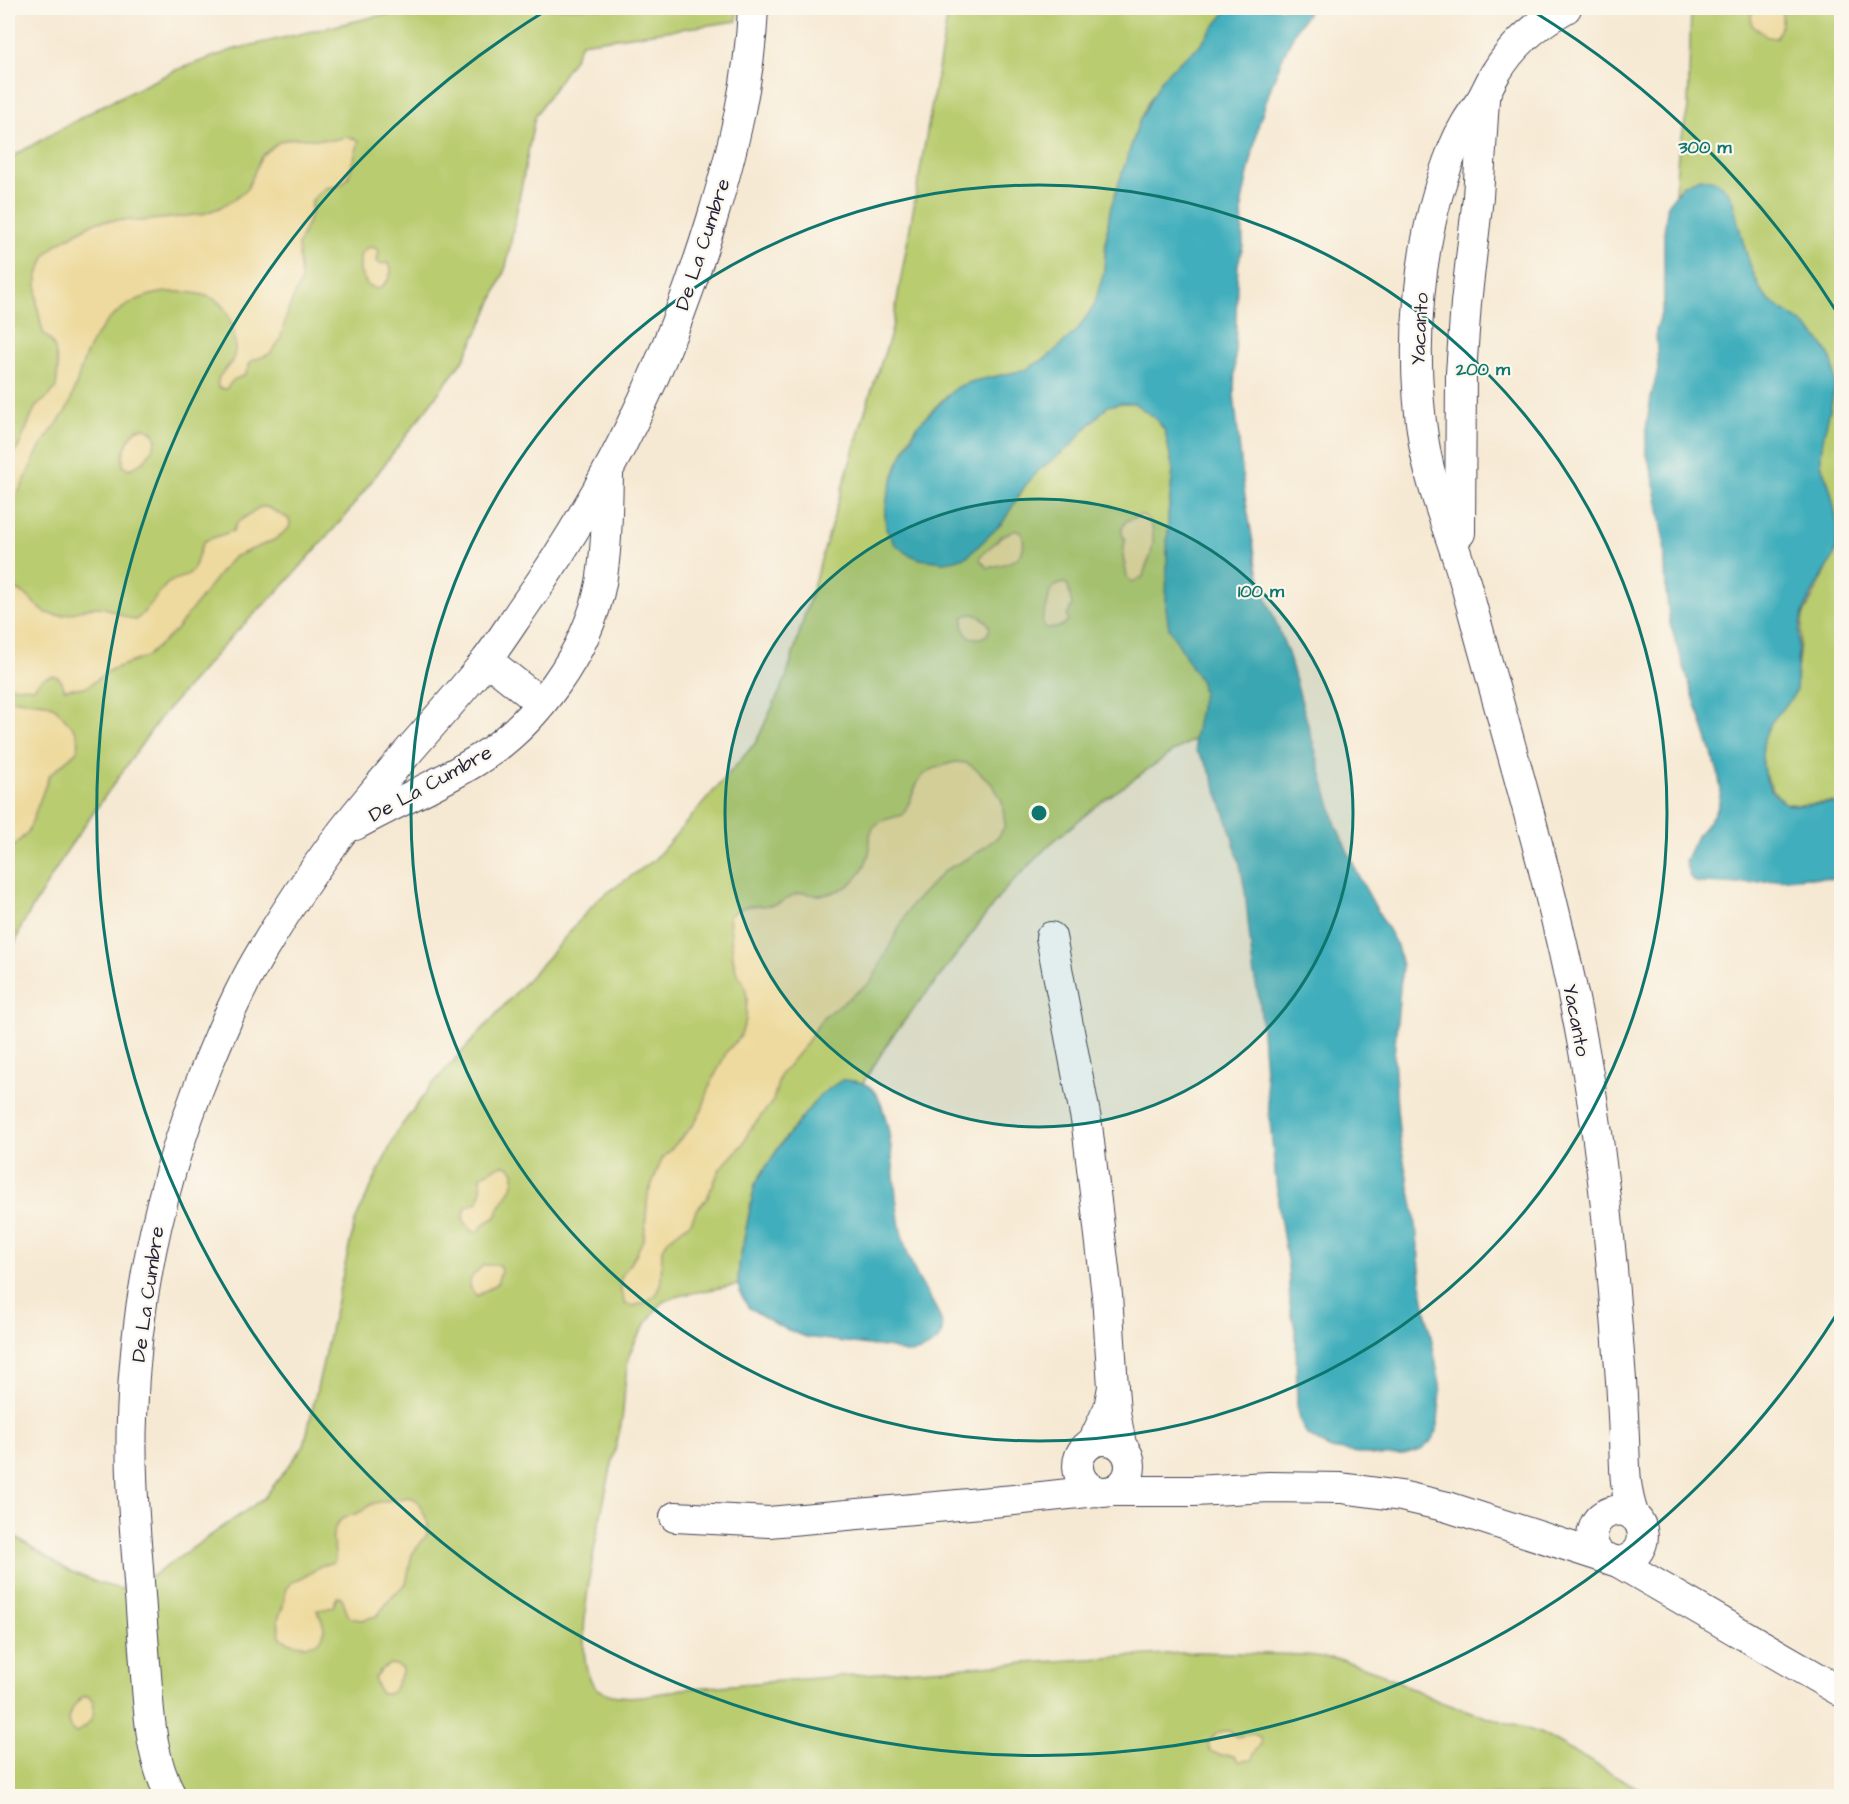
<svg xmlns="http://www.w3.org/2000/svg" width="1849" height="1804" font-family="'Architects Daughter',sans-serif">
<rect width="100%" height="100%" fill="#fbf7ec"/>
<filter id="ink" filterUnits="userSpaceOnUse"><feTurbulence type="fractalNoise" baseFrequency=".0167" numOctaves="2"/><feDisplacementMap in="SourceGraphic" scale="12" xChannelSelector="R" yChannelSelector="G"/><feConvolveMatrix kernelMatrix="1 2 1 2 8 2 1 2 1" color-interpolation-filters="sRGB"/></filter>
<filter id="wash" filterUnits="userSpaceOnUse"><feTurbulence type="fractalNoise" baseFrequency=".008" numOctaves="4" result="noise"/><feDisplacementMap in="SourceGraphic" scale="24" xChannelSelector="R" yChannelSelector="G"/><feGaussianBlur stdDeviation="1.35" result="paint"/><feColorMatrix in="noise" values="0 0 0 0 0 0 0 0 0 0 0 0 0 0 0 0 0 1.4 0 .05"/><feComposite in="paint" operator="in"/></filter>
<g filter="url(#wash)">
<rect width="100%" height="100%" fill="#f6e9d3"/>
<g fill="#b9cc70" stroke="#6e7756" stroke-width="1.5">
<path d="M 456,8 L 737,8 L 737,21 L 581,43 L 574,59 L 535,116 L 506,267 L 488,311 L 464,359 L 346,515 L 285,584 L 232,636 L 160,718 L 68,849 L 22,925 L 8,961 L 8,161 L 18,153 L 102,106 L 176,70 L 235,49 L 382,15 L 442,11 Z"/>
<path d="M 949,8 L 1229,8 L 1198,47 L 1170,70 L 1148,102 L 1139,122 L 1110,210 L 1106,240 L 1104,271 L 1100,290 L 1094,306 L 1078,329 L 1048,357 L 1025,370 L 974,381 L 957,387 L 942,400 L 918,425 L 909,439 L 898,464 L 888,494 L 885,514 L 886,529 L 894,543 L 920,559 L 945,562 L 969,555 L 1003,522 L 1024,487 L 1039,470 L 1073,444 L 1081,433 L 1108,406 L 1121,403 L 1134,403 L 1144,410 L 1157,420 L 1165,431 L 1173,470 L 1168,516 L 1166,608 L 1169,628 L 1201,682 L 1203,693 L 1194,740 L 1174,751 L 1100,803 L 1049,845 L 1002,893 L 945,970 L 893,1035 L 863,1083 L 842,1080 L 820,1095 L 781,1144 L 755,1184 L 739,1264 L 738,1285 C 724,1287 674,1295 663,1302 C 656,1307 634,1342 631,1351 C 624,1367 625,1400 622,1419 C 613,1465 562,1653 595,1686 C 614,1705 659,1694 682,1689 L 903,1671 L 1197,1652 L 1307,1655 L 1343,1660 L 1383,1674 L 1440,1702 L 1540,1733 L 1652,1796 L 8,1796 L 8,1532 L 67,1570 L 98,1583 L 121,1589 L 154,1575 L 264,1498 L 304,1446 L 355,1221 L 397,1132 L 430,1087 L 548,957 L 597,900 L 654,860 L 756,742 L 786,678 L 869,398 L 891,334 Z"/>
<path d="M 1691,8 L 1841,8 L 1841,805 L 1832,802 L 1799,805 L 1784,803 L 1773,790 L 1764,773 L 1762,755 L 1764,737 L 1771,722 L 1795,690 L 1803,616 L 1834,556 L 1838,545 L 1838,534 L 1830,488 L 1820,461 L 1822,435 L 1830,406 L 1826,350 L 1805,326 L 1773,306 L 1760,289 L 1748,262 L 1730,196 L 1683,185 L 1675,193 L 1678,154 L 1688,109 Z"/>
</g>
<g fill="#eeda9e" stroke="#887e6c" stroke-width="1.5">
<path d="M 1755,8 L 1781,8 C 1784,20 1782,27 1776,38 L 1767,37 L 1752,25 L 1751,15 Z"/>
<path d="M 346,137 L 353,138 L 359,141 L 348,178 L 339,186 L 325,188 L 312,200 L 310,217 L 298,245 L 301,281 L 289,308 L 280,340 L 270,354 L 251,361 L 245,375 L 233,380 L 226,389 L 218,388 C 215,375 226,371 232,361 C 237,352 235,335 232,325 C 225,303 215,296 193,293 C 143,286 104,311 85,357 C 79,373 75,390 69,405 C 61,422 47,434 38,451 C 31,465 20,496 8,505 L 8,458 L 18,448 L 36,406 L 47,398 L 56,388 L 58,368 L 55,349 L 51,341 L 43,333 L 37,305 L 37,277 L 46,255 L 57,244 L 95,222 L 121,220 L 139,221 L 171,218 L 203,214 L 219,208 L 235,199 L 247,189 L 261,157 L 280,141 L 295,138 L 333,140 Z"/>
<path d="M 368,247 L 376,248 L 379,252 L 377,261 L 379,264 L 388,263 L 391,268 C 391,278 387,283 378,289 L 368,286 L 360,272 L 360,255 Z"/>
<path d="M 146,428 L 154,433 L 156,440 C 151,453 144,465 129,469 L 123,466 C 121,453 128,439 137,429 Z"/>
<path d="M 260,507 L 267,507 L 289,519 L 290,525 L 288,529 L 274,540 L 234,557 L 227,564 L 176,630 L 146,657 L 110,670 L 87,687 L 64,689 C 61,669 42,675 34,688 L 8,686 L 8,589 C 32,590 30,606 47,613 C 65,621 82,606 99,607 C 111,607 123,618 135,620 C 143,617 158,593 166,585 C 174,577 188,579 194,568 C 198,559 199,550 204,541 L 233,531 L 237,523 Z"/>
<path d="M 1141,515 C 1156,519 1154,541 1151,554 C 1149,562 1144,568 1143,577 L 1132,582 L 1127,577 L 1123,556 L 1125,541 L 1122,533 L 1122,528 L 1126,521 Z"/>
<path d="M 1017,530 L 1022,533 C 1030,562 1007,563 988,568 L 981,561 L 980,557 C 987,548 995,545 1001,536 Z"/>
<path d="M 1064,583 L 1068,585 L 1072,605 L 1067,616 L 1068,620 C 1062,628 1054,630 1044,627 L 1042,621 C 1043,616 1045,612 1047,606 C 1051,594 1045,588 1064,583 Z"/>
<path d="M 971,614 C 980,614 998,626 985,636 C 983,638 978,638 976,638 C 963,638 962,626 964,616 Z"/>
<path d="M 8,699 L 46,703 L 56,708 L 76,731 L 79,742 L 77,751 L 49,776 L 28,832 L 11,849 L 8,856 Z"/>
<path d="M 955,762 L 967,763 L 977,770 L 993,785 L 1002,801 L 1005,825 L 999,836 L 975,854 L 944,871 L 910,907 L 871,982 L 823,1017 L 806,1044 L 780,1075 L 773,1101 L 749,1131 L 743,1144 L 720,1169 L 707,1198 L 696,1211 L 691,1222 L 668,1240 L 662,1251 L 661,1281 L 656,1295 L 644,1303 L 633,1306 L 625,1304 L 621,1292 L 621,1277 L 635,1256 L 644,1238 L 648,1194 L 662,1159 L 693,1125 L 702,1110 L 711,1083 L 727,1051 L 740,1037 L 746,1020 L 747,997 L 745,986 L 736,971 L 733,958 L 729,916 C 749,900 756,909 776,904 C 785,902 792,893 801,893 C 806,892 810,895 815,895 C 826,896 836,892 846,887 C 857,880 865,867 869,854 C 872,843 866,832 877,824 C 883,819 895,817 903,815 C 922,780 911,773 955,762 Z"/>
<path d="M 504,1165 L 510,1167 L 514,1172 C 515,1187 509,1192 502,1203 C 499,1207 498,1213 496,1217 L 484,1224 L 479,1231 L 472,1232 L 463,1219 L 466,1207 L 478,1202 C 482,1192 482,1187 480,1177 L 494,1168 Z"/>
<path d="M 483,1265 L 499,1265 L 501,1271 L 497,1284 L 477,1296 L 469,1287 C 470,1275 476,1273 483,1265 Z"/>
<path d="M 409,1497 L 417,1500 L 428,1522 L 427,1535 L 412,1554 L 406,1584 L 393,1595 L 377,1616 L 361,1620 L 350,1618 C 344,1610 346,1603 341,1597 L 337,1597 L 333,1607 L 317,1610 C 319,1616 324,1622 324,1629 C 324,1651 292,1647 280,1637 L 278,1619 L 283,1606 L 286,1588 L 292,1582 L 309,1574 L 320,1566 L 334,1562 C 338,1553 331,1544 333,1535 C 337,1516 346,1518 360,1512 C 364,1510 367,1506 372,1504 C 379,1501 399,1499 409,1497 Z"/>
<path d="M 390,1664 L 396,1665 L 402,1669 L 402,1674 C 394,1683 396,1698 380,1693 L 374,1678 L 380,1670 Z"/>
<path d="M 88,1696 L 93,1701 C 96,1717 90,1725 76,1733 C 60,1723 72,1707 82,1697 Z"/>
<path d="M 1223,1731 L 1229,1731 L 1237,1737 L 1253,1734 L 1260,1737 L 1261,1744 L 1253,1754 L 1252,1760 L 1238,1761 L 1234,1756 L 1219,1755 L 1210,1751 L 1208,1743 L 1217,1733 Z"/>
</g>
<g fill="#40aebc" stroke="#31687c" stroke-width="1.5">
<path d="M 1229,8 L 1311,8 L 1297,28 L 1284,54 L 1272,84 L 1259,123 L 1242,202 L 1243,246 L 1238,264 L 1237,284 L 1234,394 L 1244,490 L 1257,566 L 1264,592 L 1288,653 L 1336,825 L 1359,877 L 1397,946 L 1402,966 L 1394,1056 L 1397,1109 L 1400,1141 L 1415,1216 L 1422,1289 L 1441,1390 L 1437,1431 L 1430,1442 L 1421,1450 L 1404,1455 L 1380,1456 L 1330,1449 L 1307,1435 L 1301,1424 L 1297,1405 L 1296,1334 L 1290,1305 L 1288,1266 L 1279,1211 L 1265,1072 L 1260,1004 L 1253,970 L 1245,891 L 1240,864 L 1228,823 L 1212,776 L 1205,762 L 1196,751 L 1194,740 L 1203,693 L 1201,682 L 1169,628 L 1166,608 L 1168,516 L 1173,470 L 1165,431 L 1157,420 L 1134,403 L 1121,403 L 1108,406 L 1081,433 L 1073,444 L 1039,470 L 1024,487 L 1003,522 L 969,555 L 956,560 L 945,562 L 920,559 L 906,553 L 894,543 L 886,529 L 885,514 L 888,494 L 898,464 L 918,425 L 957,387 L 974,381 L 1025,370 L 1048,357 L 1078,329 L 1094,306 L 1104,271 L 1106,240 L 1110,210 L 1139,122 L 1161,80 L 1170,70 L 1198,47 Z"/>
<path d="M 1700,178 C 1713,179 1723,183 1730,195 C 1735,204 1736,216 1739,226 C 1744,247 1750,267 1759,286 C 1766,302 1779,307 1792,316 C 1808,326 1824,342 1831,359 C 1843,388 1821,427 1821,458 C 1820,468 1827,479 1830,488 C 1835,509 1841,534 1834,556 C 1824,575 1808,596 1802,617 C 1797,634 1798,654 1797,671 C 1796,677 1797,684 1796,690 C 1792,702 1778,712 1771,723 C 1757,746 1759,785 1783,802 C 1797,811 1824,799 1841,805 L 1841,880 L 1806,877 L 1738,884 L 1698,883 L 1690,877 L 1685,861 L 1698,834 L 1710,820 L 1718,807 L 1721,791 L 1718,772 L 1670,624 L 1666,591 L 1664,538 L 1653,475 L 1646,452 L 1646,430 L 1651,397 L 1658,370 L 1656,331 L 1664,303 L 1664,232 L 1668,204 L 1683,185 Z"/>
<path d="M 842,1080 C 852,1081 864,1081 872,1089 C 896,1114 892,1200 902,1235 C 906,1249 910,1262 916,1274 C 923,1289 945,1316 942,1332 C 940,1345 917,1354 905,1353 C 901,1352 896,1350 892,1348 L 806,1337 L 781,1327 L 749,1308 L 741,1295 L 738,1285 L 739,1264 L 755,1184 L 781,1144 L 820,1095 Z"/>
</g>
</g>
<g filter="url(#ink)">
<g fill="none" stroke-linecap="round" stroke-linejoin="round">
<defs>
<g id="minor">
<path d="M 1566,8 C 1537,24 1514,43 1497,71 C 1491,80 1487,90 1482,99 C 1471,115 1461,129 1454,147 C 1417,237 1409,349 1424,444 C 1432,494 1454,541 1467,589 C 1508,742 1556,894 1584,1051 C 1603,1155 1612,1261 1620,1367 C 1622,1391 1623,1414 1624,1438 C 1625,1466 1624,1490 1634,1516"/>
<path d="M 1460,533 L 1461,373 L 1466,303 L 1478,197 L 1484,99"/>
<path d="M 487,660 L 541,703"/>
<path d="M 355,825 C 395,803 437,785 476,761 C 535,725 588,652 601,583 C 607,548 607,511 608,475"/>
<path d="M 1051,937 L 1087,1125 L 1107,1295 L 1113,1387"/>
<circle cx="1104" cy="1466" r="26"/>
<path d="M 1093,1442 L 1109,1408 L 1113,1387 L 1115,1412 L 1121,1445"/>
<path d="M 1113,1491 L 1194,1491 L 1269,1487 L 1341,1488 L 1401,1496 L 1448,1507 L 1618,1562 C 1659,1555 1644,1501 1610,1512 C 1602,1515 1596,1520 1594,1528 C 1589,1539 1594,1549 1602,1557"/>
<path d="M 675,1517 L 769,1522 L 1014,1500 L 1096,1491"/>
<path d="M 1618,1562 L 1842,1692"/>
<path d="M 171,1796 C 149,1756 149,1707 145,1663 C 142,1627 140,1591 137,1555 C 133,1509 130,1463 132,1418 C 135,1296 162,1177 208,1064 C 223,1028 238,992 258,958 C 291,902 328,847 370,797 C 407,751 448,708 485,662 C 499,644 511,625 524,606 C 608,488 670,357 712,219 C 733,150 750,80 753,8"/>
</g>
</defs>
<use href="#minor" stroke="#424052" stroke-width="32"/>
<use href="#minor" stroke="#fff" stroke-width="30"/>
</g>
</g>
<circle cx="1039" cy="813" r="314" fill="#0f766e" fill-opacity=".12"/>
<g fill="none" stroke="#0f766e" stroke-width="3">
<circle cx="1039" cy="813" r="314"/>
<circle cx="1039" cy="813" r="628"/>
<path d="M1838 1312A942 942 0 1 1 547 10M1531 10A942 942 0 0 1 1838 314"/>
</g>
<g text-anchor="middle" stroke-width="4.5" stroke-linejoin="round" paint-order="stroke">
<g font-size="20" fill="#22223b" stroke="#fbf7ec">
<text transform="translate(702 244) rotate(-72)" y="7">De La Cumbre</text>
<text transform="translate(1419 329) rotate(-87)" y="7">Yacanto</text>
<text transform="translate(430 783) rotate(-29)" y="7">De La Cumbre</text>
<text transform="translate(1577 1020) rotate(79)" y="7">Yacanto</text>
<text transform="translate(147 1294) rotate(-82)" y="7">De La Cumbre</text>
</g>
</g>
<circle cx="1039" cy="813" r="9" fill="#0f766e" stroke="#fbf7ec" stroke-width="3"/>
<g font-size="18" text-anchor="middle" font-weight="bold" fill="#0f766e" stroke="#fbf7ec" stroke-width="4.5" stroke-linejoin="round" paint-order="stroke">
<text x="1705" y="153">300 m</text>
<text x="1483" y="375">200 m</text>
<text x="1261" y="597">100 m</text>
</g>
<rect width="1849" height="1804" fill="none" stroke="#fbf7ec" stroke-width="30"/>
</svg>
